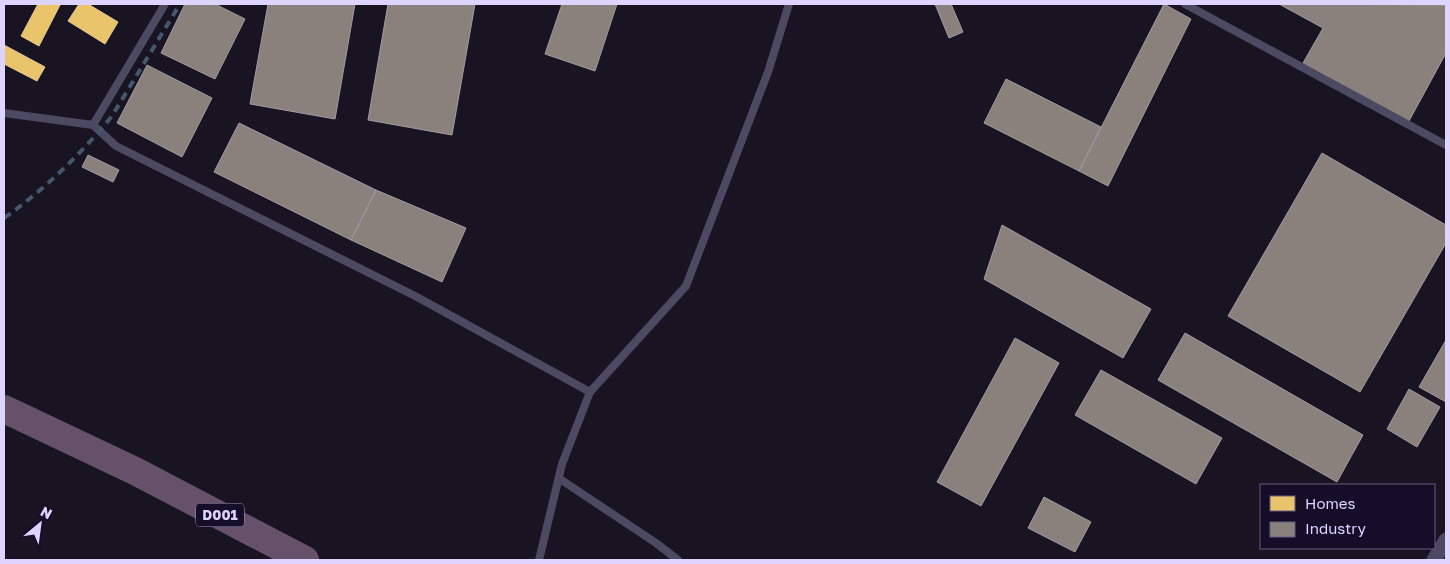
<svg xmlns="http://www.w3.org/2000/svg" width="1450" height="564" font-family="'Golos Text',sans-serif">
<rect width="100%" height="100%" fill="#181422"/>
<g fill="#e9c46a" stroke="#e5c997">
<path d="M 38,4 L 60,5 L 39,46 L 21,36 Z"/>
<path d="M 79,4 L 88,4 L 118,22 L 105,44 L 68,21 Z"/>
<path d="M 4,45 L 45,67 L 37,81 L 4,64 Z"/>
</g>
<g fill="#8a817c" stroke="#a39aa3">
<path d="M 185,4 L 215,4 L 245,19 L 215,79 L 161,53 Z"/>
<path d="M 268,4 L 355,4 L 335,119 L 250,104 Z"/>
<path d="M 388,4 L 475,4 L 452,135 L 368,120 Z"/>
<path d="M 562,4 L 617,4 L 595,71 L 545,54 Z"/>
<path d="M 935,4 L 951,4 L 963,32 L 949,38 Z"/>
<path d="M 1164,4 L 1191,19 L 1108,186 L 1079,171 Z"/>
<path d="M 1279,4 L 1446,5 L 1446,53 L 1409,121 L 1303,63 L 1323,28 Z"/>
<path d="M 147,65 L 212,98 L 182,157 L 117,123 Z"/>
<path d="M 1006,79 L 1101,127 L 1079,171 L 984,123 Z"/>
<path d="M 239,123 L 376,190 L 351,240 L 214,172 Z"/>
<path d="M 1322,153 L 1446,225 L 1446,243 L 1360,392 L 1228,316 Z"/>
<path d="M 88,155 L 119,170 L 113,182 L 82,167 Z"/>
<path d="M 376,190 L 466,228 L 442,282 L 351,240 Z"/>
<path d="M 1002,225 L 1151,309 L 1123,358 L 984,279 Z"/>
<path d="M 1185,333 L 1363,435 L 1337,482 L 1158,380 Z"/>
<path d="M 1015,338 L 1059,363 L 981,506 L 937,482 Z"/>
<path d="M 1446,340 L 1446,402 L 1419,387 Z"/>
<path d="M 1101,370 L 1222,438 L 1196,484 L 1075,415 Z"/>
<path d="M 1409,389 L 1440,407 L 1417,447 L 1387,429 Z"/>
<path d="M 1044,497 L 1091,522 L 1075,552 L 1028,528 Z"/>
</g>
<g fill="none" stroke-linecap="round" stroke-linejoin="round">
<g stroke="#4c4963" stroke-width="8">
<path d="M 1185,4 L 1446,145"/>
<path d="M 4,113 L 93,125 L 116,146 L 417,297 L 590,392"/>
<path d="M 93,125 L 165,4"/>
<path d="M 560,479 L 656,543 L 678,560"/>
<path d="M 539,560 L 562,464 L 590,392 L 686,286 L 768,72 L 789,4"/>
</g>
<path stroke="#4c4963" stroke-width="15" d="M 1434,560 L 1446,540"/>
<path stroke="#675069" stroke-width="28" d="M 4,409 L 135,471 L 305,560"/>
<path stroke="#45576d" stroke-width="4" stroke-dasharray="8 6" stroke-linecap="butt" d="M 4,218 C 44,190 81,154 112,116 L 180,4"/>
</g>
<g text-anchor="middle" stroke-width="5" stroke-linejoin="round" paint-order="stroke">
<rect fill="#150e28" stroke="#a199be" stroke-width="1" x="196" y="503.5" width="48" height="23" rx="4"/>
<g font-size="14" font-weight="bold" fill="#ddd5ff">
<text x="220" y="520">D001</text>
</g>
</g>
<rect width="1450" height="564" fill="none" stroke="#ddd5ff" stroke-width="10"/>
<rect x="1260" y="484" width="175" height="65" fill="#150e28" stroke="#655e7e"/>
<rect x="1270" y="496" width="25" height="15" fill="#e9c46a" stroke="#655e7e"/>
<text x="1305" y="509" font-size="15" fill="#ddd5ff">Homes</text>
<rect x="1270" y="522" width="25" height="15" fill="#8a817c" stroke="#655e7e"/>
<text x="1305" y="534" font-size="15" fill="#ddd5ff">Industry</text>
<g transform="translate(40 524) rotate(29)" stroke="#150e28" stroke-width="4" paint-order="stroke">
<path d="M0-4L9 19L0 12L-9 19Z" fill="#ddd5ff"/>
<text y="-8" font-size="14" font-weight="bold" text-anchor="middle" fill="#ddd5ff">N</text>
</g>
</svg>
